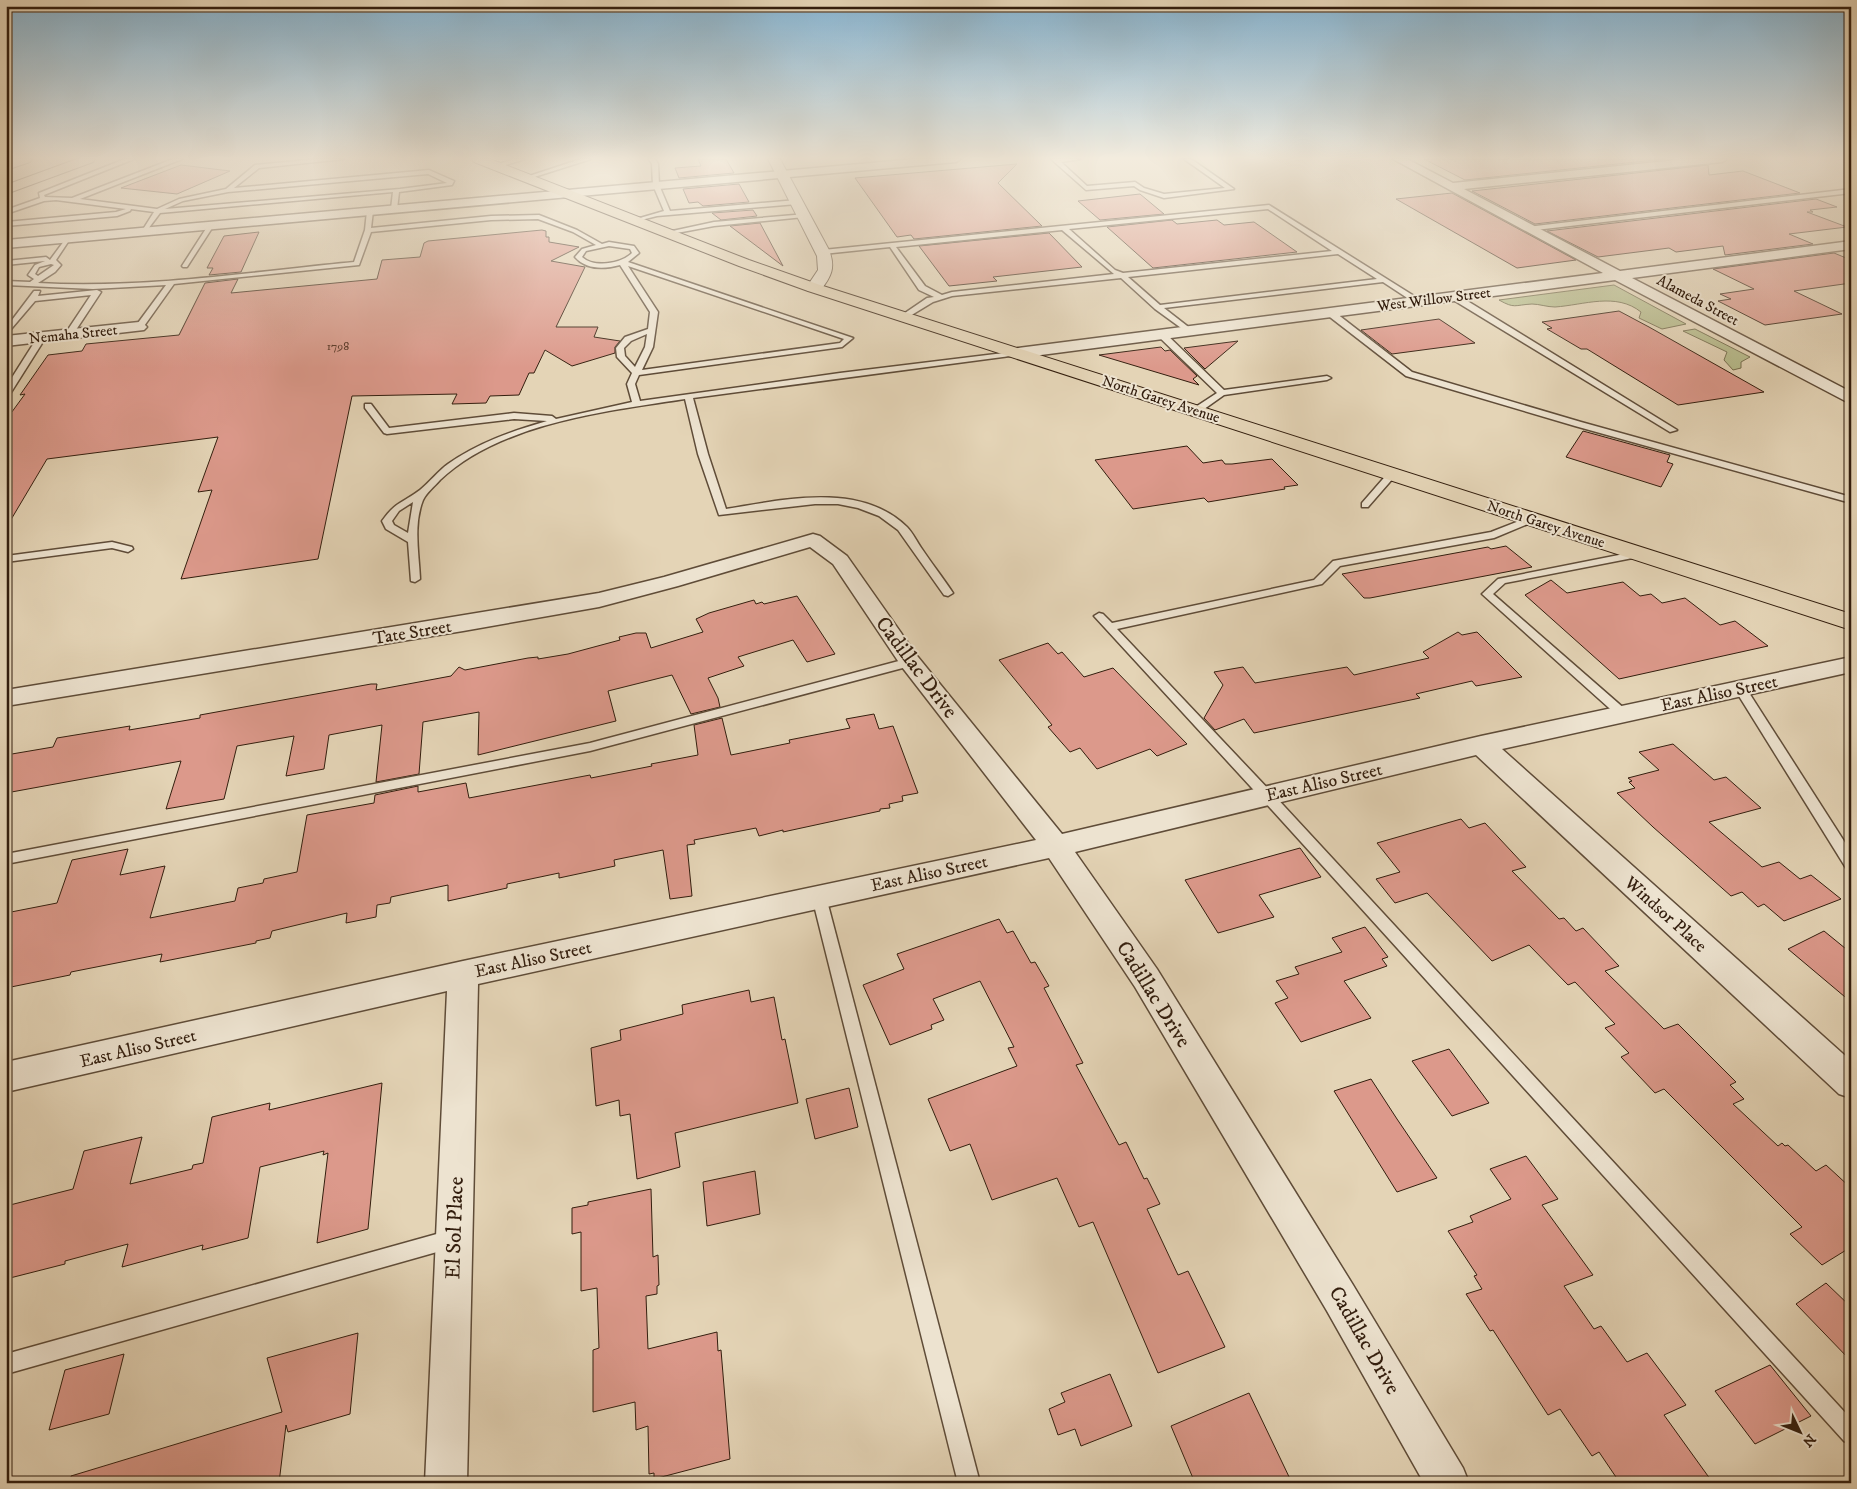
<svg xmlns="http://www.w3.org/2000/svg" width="1857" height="1489" font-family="'IM FELL DW Pica',serif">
<rect width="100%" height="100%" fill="#e4d4b6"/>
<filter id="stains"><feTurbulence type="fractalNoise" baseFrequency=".004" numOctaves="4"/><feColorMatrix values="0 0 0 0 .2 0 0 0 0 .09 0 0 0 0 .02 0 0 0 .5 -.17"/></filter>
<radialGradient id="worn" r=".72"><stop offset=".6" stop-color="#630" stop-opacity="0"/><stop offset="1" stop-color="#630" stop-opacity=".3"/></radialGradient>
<g fill="#b7bc8c" stroke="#756d4d">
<path d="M 1614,285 L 1686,324 L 1662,329 L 1639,318 L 1641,312 C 1616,292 1584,305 1555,307 C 1547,307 1539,304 1532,304 C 1514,305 1515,309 1499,300 Z"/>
<path d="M 1695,329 L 1750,357 L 1741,362 L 1741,368 L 1733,370 L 1724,360 L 1727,352 L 1683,331 Z"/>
</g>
<g fill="#dc998b" stroke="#331e0e">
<path d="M 698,159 L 726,159 L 734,173 L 679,178 L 675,168 L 701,166 Z"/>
<path d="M 1424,159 L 1665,159 L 1465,180 Z"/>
<path d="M 1017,164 L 998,183 L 1042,226 L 914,239 L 911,235 L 897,237 L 855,178 Z"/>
<path d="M 181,165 L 230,171 L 177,194 L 121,188 Z"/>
<path d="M 1708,165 L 1709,175 L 1743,171 L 1800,193 L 1535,224 L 1472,191 Z"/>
<path d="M 739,184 L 749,202 L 703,206 L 698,202 L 689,203 L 683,189 Z"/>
<path d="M 1452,193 L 1576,260 L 1517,268 L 1396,199 Z"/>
<path d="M 1140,194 L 1164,214 L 1100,220 L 1078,201 Z"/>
<path d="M 1816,199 L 1837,207 L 1810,210 L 1813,212 L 1807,212 L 1847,227 L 1789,234 L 1813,244 L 1725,255 L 1723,246 L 1676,252 L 1669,248 L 1598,257 L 1547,231 Z"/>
<path d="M 753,210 L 757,216 L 721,220 L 712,213 Z"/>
<path d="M 1172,220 L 1177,224 L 1217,220 L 1224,225 L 1254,222 L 1297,252 L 1153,268 L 1107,227 Z"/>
<path d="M 760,223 L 783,266 L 730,226 Z"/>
<path d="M 542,230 L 546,231 L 546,237 L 549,237 L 549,242 L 579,247 L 551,261 L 585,267 L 556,327 L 598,327 L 594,337 L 620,341 L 615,347 L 615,353 L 572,366 L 545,350 L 534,373 L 529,373 L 519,395 L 490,396 L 486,403 L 452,404 L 457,394 L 352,396 L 318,559 L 181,579 L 212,490 L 198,492 L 218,437 L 47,459 L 6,528 L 6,420 L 25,394 L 20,395 L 48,355 L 82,351 L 86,344 L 179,335 L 205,283 L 238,279 L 231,293 L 377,279 L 382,260 L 420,257 L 424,243 L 428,241 Z"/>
<path d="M 259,232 L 241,272 L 209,275 L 213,268 L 207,268 L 224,236 Z"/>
<path d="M 1049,233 L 1082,267 L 993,277 L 997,281 L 949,286 L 919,246 Z"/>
<path d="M 1834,253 L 1851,260 L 1851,283 L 1794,291 L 1842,314 L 1765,325 L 1718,301 L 1731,299 L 1720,294 L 1754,289 L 1713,269 Z"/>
<path d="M 1619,311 L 1649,327 L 1764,392 L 1678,405 L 1587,349 L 1581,349 L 1547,329 L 1552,328 L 1542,322 Z"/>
<path d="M 1439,319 L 1475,343 L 1392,354 L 1361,330 Z"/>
<path d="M 1238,341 L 1205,369 L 1184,348 Z"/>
<path d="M 1161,347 L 1165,351 L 1170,350 L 1197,376 L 1193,379 L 1199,385 L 1099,355 Z"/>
<path d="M 1583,431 L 1670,455 L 1667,462 L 1673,464 L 1661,487 L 1566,457 Z"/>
<path d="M 1187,446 L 1203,463 L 1222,460 L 1225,464 L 1232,464 L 1272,459 L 1298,485 L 1284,487 L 1285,489 L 1208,502 L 1204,498 L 1133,509 L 1095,460 Z"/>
<path d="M 1506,546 L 1532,567 L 1370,598 L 1364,598 L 1342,574 L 1488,547 L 1491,549 Z"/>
<path d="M 1551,580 L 1567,593 L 1623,582 L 1640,596 L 1651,594 L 1662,603 L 1685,598 L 1720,625 L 1735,621 L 1768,646 L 1619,679 L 1525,595 Z"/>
<path d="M 797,596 L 835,654 L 807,662 L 793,640 L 738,657 L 744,666 L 708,678 L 718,698 L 720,707 L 691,714 L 672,675 L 608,691 L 616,721 L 478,755 L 479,712 L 423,722 L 419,774 L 376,782 L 382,725 L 329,735 L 324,769 L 286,776 L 294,736 L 237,746 L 224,799 L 166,809 L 181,761 L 6,793 L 6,755 L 53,747 L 57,738 L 130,726 L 129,730 L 200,718 L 200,715 L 371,684 L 377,684 L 376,690 L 451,676 L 459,667 L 465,670 L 528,658 L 538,657 L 538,659 L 568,654 L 620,640 L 619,637 L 636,633 L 646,633 L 651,648 L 703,632 L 696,619 L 709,613 L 754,600 L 756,604 L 762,602 L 764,604 Z"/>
<path d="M 1458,632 L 1462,635 L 1477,632 L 1522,677 L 1476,686 L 1472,681 L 1416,694 L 1420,698 L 1254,733 L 1244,719 L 1215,730 L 1204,718 L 1223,685 L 1214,672 L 1243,667 L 1255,683 L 1347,667 L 1354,675 L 1429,658 L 1423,652 Z"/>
<path d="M 1048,643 L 1058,654 L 1062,652 L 1084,677 L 1113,668 L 1187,744 L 1157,756 L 1150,749 L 1097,769 L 1080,748 L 1070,752 L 1048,727 L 1052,725 L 999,660 Z"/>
<path d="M 874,714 L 879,729 L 893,726 L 918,793 L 902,796 L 903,801 L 889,804 L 890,808 L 880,809 L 880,811 L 783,832 L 783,830 L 759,836 L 756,828 L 694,840 L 695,844 L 687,845 L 692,896 L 670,899 L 663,850 L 614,860 L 615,866 L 559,878 L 559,873 L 507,884 L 507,888 L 448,901 L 448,885 L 391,897 L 390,903 L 377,905 L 376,917 L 346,923 L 347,913 L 272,931 L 270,938 L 256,941 L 256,943 L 160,962 L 162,954 L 71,972 L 70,975 L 6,988 L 6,913 L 57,903 L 72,860 L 128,849 L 120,875 L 165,866 L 150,918 L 235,901 L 238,888 L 263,883 L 264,879 L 297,872 L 307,815 L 374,803 L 375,795 L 418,786 L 418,792 L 466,783 L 469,798 L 590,775 L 591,778 L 652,766 L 651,764 L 698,755 L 694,725 L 722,718 L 731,755 L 790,743 L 789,740 L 850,728 L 846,719 Z"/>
<path d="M 1673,744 L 1714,780 L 1726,777 L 1761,808 L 1709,822 L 1762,867 L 1779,862 L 1800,879 L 1811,875 L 1841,899 L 1784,921 L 1764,904 L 1758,907 L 1742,892 L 1731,896 L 1653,827 L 1617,793 L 1635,788 L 1629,782 L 1632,781 L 1628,778 L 1659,770 L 1639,752 Z"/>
<path d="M 1461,819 L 1469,828 L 1485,823 L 1526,867 L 1512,871 L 1559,919 L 1564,918 L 1576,931 L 1583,928 L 1619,966 L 1605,971 L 1664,1029 L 1678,1024 L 1736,1082 L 1730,1085 L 1744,1099 L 1733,1104 L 1778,1146 L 1782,1143 L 1785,1146 L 1788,1145 L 1816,1171 L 1826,1165 L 1851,1188 L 1851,1247 L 1822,1265 L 1790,1234 L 1802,1227 L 1664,1089 L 1655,1093 L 1621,1057 L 1629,1053 L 1605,1028 L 1615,1024 L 1575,982 L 1568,985 L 1529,945 L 1492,961 L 1427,893 L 1395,903 L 1376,879 L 1400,872 L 1377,843 Z"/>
<path d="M 1300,848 L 1321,877 L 1259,895 L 1274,917 L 1218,933 L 1185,880 Z"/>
<path d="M 999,919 L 1007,933 L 1013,931 L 1031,963 L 1035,962 L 1049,986 L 1044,988 L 1083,1063 L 1076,1065 L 1119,1145 L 1126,1142 L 1144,1179 L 1147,1178 L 1160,1204 L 1147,1209 L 1178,1275 L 1188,1271 L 1225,1347 L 1158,1373 L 1093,1222 L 1079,1227 L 1057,1178 L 992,1200 L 970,1144 L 950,1151 L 928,1099 L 1017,1066 L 1008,1048 L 1014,1047 L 980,981 L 933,999 L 944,1020 L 931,1025 L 932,1029 L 890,1045 L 863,985 L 904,969 L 897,954 Z"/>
<path d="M 1365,927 L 1388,957 L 1382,959 L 1387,966 L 1344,981 L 1371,1018 L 1301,1042 L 1275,1003 L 1288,998 L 1276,981 L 1299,974 L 1295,967 L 1342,952 L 1332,938 Z"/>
<path d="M 1824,931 L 1851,953 L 1851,1002 L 1788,949 Z"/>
<path d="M 749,990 L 751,1002 L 774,997 L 782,1040 L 785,1039 L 798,1103 L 675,1133 L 680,1167 L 637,1179 L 630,1114 L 620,1116 L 619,1100 L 596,1106 L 591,1048 L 621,1040 L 620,1030 L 683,1014 L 682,1005 Z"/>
<path d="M 1449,1049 L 1489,1103 L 1452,1116 L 1412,1061 Z"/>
<path d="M 1371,1079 L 1397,1119 L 1437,1178 L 1397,1192 L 1334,1091 Z"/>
<path d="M 382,1083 L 368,1229 L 317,1243 L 328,1153 L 323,1155 L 324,1151 L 260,1167 L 248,1238 L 202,1250 L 203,1245 L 122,1267 L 128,1244 L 65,1261 L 65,1264 L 6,1279 L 6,1206 L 73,1189 L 84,1151 L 142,1137 L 130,1184 L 192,1169 L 193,1165 L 203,1163 L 212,1117 L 270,1103 L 269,1110 Z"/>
<path d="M 849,1088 L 858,1127 L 815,1139 L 806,1099 Z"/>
<path d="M 1526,1156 L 1558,1199 L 1542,1205 L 1593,1275 L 1564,1286 L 1594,1329 L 1601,1326 L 1627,1362 L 1647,1353 L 1686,1405 L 1664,1415 L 1713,1483 L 1620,1483 L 1599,1452 L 1592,1456 L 1560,1409 L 1548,1415 L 1493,1330 L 1490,1331 L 1466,1294 L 1482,1289 L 1474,1276 L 1477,1275 L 1448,1231 L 1473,1222 L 1470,1216 L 1511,1199 L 1490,1169 Z"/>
<path d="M 755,1171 L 760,1214 L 707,1226 L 703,1182 Z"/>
<path d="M 651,1189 L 653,1257 L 658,1255 L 659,1285 L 657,1286 L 657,1294 L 646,1296 L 648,1349 L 717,1332 L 718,1351 L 721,1350 L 730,1459 L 654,1479 L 654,1473 L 649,1474 L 648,1426 L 636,1430 L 635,1402 L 593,1412 L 593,1350 L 599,1348 L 597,1288 L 581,1291 L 581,1232 L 572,1234 L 572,1208 L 588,1205 L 588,1202 Z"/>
<path d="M 1826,1283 L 1851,1307 L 1851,1361 L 1796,1304 Z"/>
<path d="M 358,1333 L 350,1414 L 288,1432 L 286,1425 L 279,1483 L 72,1483 L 71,1476 L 282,1412 L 267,1358 Z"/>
<path d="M 124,1354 L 109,1414 L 49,1430 L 65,1370 Z"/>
<path d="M 1770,1365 L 1811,1416 L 1755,1444 L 1715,1391 Z"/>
<path d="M 1110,1374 L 1132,1426 L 1081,1446 L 1075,1429 L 1058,1435 L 1049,1409 L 1065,1402 L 1061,1393 Z"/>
<path d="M 1249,1393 L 1292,1483 L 1195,1483 L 1171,1426 Z"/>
</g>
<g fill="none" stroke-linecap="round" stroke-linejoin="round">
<defs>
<g id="service">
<path d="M 125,159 L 134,159 L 44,195 L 45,197 L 72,198 L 173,159 L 182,159 L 80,199 L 157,209 L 179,199 L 226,189 L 255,165 L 317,159 L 344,159 L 259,168 L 234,188 L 429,170 L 454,181 L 452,185 L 399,192 L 397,209 L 394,211 L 391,209 L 393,192 L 160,213 L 145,233 L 142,231 L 154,212 L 131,209 L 130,211 L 117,216 L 6,226 L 6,222 L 116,212 L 126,209 L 56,200 L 44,201 L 6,214 L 6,210 L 40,198 L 39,193 ZM 428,174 L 447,183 L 400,189 L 165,209 L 183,201 L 228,192 Z"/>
<path d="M 514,159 L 525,159 L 496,168 L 493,166 Z"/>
<path d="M 581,159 L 591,159 L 528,179 L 523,178 Z"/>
<path d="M 649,159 L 655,159 L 658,164 L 659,185 L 670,211 L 797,200 L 800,202 L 797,204 L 657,216 L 633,222 L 633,220 L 664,211 L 653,185 L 652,164 Z"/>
<path d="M 1051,159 L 1080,159 L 1061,162 L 1087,186 L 1135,182 L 1144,188 L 1164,194 L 1225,188 L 1184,159 L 1191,159 L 1234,189 L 1164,198 L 1140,190 L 1134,186 L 1086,190 Z"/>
<path d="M 1851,189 L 1851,193 L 1527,231 L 1524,229 L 1527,227 Z"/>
<path d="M 1269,205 L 1422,301 L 1415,303 L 1383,282 L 1164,308 L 1191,329 L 1191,333 L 1188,333 L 1155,309 L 1121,278 L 952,296 L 933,302 L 905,319 L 901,317 L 902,315 L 927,298 L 934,297 L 919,290 L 890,247 L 823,254 L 820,252 L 823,250 ZM 1268,209 L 1332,251 L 1123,273 L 1115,270 L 1069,229 ZM 1062,230 L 1114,274 L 952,292 L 942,295 L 925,286 L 896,247 ZM 1338,254 L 1377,279 L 1160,305 L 1128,277 Z"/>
<path d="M 370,209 L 373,211 L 371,228 L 491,216 L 539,215 L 577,230 L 602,244 L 609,242 L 634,246 L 639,253 L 628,262 L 853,338 L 842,347 L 639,375 L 635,384 L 640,401 L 840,373 L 1021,351 L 1021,355 L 1018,355 L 693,398 L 708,454 L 726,509 C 782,500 860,481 907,527 C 913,533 917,542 922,549 C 932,564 943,578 953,593 L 948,596 L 944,595 L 898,530 L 879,516 L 858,508 L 838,504 L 815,504 L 719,515 L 698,454 L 685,399 C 607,411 500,423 440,480 C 434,487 427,492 423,500 C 413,525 419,554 420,579 L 415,582 L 411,581 L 408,542 L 386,529 L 382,521 C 396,501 403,503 420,490 C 430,482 438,471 448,464 C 478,443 512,431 547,421 L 514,419 L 387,434 L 384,433 L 365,408 L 365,404 L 371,404 L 389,428 L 514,413 L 552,416 L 556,419 L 632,402 L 627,384 L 632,373 L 617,357 L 616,348 L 625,337 L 648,329 L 650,312 L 620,265 C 605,269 586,270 575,257 L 582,249 L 596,245 L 573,232 L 538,219 L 491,220 L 371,232 L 359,265 L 174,284 L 142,329 L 139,329 L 135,327 L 166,285 L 93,289 L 6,285 L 6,281 L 30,282 L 34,279 L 28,275 L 35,265 L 45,261 L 6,265 L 6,261 L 46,257 L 50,260 L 67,237 L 70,239 L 56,260 L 61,265 L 55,272 L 38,283 C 143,289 249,272 354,262 L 365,230 L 367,211 ZM 609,246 L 630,249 L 632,253 C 621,264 594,268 582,257 L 586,251 ZM 51,264 L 54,265 L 38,276 L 35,274 L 39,267 ZM 628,266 L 844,339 L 840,343 L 642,370 L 653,347 L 658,312 ZM 647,334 L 645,347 L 635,367 L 625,356 L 624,348 L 631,341 ZM 413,502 L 408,533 L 394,525 L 392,521 L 399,511 Z"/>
<path d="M 806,214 L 807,215 L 804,217 L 714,226 L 666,235 L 663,233 L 714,222 Z"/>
<path d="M 209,224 L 214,225 L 187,267 L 183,267 L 182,266 Z"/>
<path d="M 97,290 L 101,292 L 72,336 L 65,334 L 91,295 L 35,301 L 6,335 L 6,328 L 34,291 L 40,291 L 38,296 Z"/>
<path d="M 1450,294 L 1456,294 L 1677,430 L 1670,432 L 1450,298 Z"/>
<path d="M 1326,310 L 1332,310 L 1412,372 L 1581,422 L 1851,497 L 1851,503 L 1575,426 L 1406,376 L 1326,314 Z"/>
<path d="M 1158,332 L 1164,332 L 1224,390 L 1327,376 L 1331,378 L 1327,380 L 1224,395 L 1200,412 L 1194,412 L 1194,408 L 1217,393 L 1158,336 Z"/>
<path d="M 39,335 L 46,337 L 10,394 L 6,396 L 6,387 Z"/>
<path d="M 1392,471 L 1397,474 L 1395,476 L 1368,507 L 1362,507 L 1362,503 L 1389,472 Z"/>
<path d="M 1532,516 L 1535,517 L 1535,521 L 1494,538 L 1340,566 L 1322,584 L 1117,629 L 1272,793 L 1851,1419 L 1851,1444 L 1844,1441 L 1262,799 L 1094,616 L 1099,613 L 1103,614 L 1112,623 L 1314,580 L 1333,561 L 1491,532 Z"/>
<path d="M 112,542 L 132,547 L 133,549 L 128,552 L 112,548 L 6,562 L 6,556 Z"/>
<path d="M 1639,551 L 1644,554 L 1643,556 L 1505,583 L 1493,594 L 1626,710 L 1628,713 L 1622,717 L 1618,716 L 1482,594 L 1498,579 Z"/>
<path d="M 910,658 L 914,659 L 916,662 L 914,665 L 590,751 L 6,864 L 6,854 L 590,743 Z"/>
<path d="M 1740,684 L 1744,685 L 1851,852 L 1851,869 L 1846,868 L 1734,688 Z"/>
<path d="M 819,891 L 824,893 L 826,897 L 980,1483 L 958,1483 L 812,897 L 814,893 Z"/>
<path d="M 451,1230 L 457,1233 L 460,1239 L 457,1245 L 451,1248 L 6,1374 L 6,1354 Z"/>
</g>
<g id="minor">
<path d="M 915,159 L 961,159 L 956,162 L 6,248 L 6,240 Z"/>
<path d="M 1393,159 L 1407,159 L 1453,183 L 1686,159 L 1727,159 L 1722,162 L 1464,189 L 1620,271 L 1851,241 L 1851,249 L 1632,278 L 1851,392 L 1851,404 L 1615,280 L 1018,358 L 1012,356 L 1010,353 L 1012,350 L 1018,348 L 1603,273 Z"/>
<path d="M 139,322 L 144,324 L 147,327 L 144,330 L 6,346 L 6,336 Z"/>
<path d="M 813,534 L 820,536 L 847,556 L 918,657 L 1062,834 L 1481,736 L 1851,657 L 1851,672 L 1502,749 L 1851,1061 L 1851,1098 L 1839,1094 L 1476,755 L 1075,852 L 1157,969 L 1353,1285 L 1463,1468 L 1469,1483 L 1424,1483 L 1327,1311 L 1135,987 L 1049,858 L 478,984 L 467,1483 L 425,1483 L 447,991 L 6,1092 L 6,1062 L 463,961 L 1036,840 L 902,667 L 833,564 L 810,547 L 678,586 L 599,607 L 463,631 L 6,706 L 6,690 L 599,593 L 664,577 Z"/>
</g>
<path id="tertiary" d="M 768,159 L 780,159 L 829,250 C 836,268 831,277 820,291 L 808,291 L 806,288 L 818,270 L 817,256 Z"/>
<path id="primary" d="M 472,159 L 490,159 L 749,260 L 820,285 L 1851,614 L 1851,630 L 808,291 L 739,266 L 474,162 Z"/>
<g id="motorway">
<path d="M 13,159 L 32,159 L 30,162 L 6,170 L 6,162 Z"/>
<path d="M 77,159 L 95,159 L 93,162 L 6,194 L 6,185 Z"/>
</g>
</defs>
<use href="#service" stroke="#5f4c38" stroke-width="3"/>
<use href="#minor" stroke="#5f4c38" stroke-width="3"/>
<use href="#tertiary" stroke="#5f4c38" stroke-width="2"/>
<use href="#primary" stroke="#331e0e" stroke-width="2"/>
<use href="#motorway" stroke="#331e0e" stroke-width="2"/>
<use href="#service" fill="#ede3d0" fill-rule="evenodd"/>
<use href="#minor" fill="#ede3d0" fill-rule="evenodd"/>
<use href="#tertiary" fill="#ede3d0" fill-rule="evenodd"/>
<use href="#primary" fill="#e4d4b6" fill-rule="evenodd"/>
<use href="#motorway" fill="#e4d4b6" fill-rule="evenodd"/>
</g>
<linearGradient id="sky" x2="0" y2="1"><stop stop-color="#87b5d2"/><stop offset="0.43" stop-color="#f3ecde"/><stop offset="1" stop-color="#f3ecde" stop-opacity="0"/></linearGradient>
<rect width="1857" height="368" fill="url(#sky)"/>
<g text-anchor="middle" stroke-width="4" stroke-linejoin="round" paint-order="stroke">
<g font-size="12" fill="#5d3d2d">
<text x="338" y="350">1798</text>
</g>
<g font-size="15" fill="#331e0e" stroke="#ede3d0">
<text transform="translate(1434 299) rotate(-7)" y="5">West Willow Street</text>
<text transform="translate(1698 300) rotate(28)" y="5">Alameda Street</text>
<text transform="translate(73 334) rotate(-6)" y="5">Nemaha Street</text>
<text transform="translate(1161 399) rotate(18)" y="5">North Garey Avenue</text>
<text transform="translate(1546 524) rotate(18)" y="5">North Garey Avenue</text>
</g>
<g font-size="18" fill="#331e0e" stroke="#ede3d0">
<text transform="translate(412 632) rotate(-9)" y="6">Tate Street</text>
<text transform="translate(1719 693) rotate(-12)" y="6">East Aliso Street</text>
<text transform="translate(1324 782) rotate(-13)" y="6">East Aliso Street</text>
<text transform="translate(929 873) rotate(-12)" y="6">East Aliso Street</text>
<text transform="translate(1666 914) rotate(42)" y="6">Windsor Place</text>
<text transform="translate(533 959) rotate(-12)" y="6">East Aliso Street</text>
<text transform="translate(138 1048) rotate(-13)" y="6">East Aliso Street</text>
</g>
<g font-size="21" fill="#331e0e" stroke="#ede3d0">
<text transform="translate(917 667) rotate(53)" y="7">Cadillac Drive</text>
<text transform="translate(1154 994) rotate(58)" y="7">Cadillac Drive</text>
<text transform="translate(454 1228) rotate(-88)" y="7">El Sol Place</text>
<text transform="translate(1365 1340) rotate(60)" y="7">Cadillac Drive</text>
</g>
</g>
<rect width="1857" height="1489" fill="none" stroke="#e4d4b6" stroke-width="25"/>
<rect x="8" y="8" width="1842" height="1474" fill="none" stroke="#331e0e" stroke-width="2.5"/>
<rect x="12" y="12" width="1832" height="1464" fill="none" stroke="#331e0e"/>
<g transform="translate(1800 1432) rotate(133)" stroke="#ede3d0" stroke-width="4" paint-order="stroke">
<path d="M0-4L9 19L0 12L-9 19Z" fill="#331e0e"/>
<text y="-8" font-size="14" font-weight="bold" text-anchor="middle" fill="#331e0e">N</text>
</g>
<rect width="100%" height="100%" filter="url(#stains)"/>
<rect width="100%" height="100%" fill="url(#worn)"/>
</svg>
